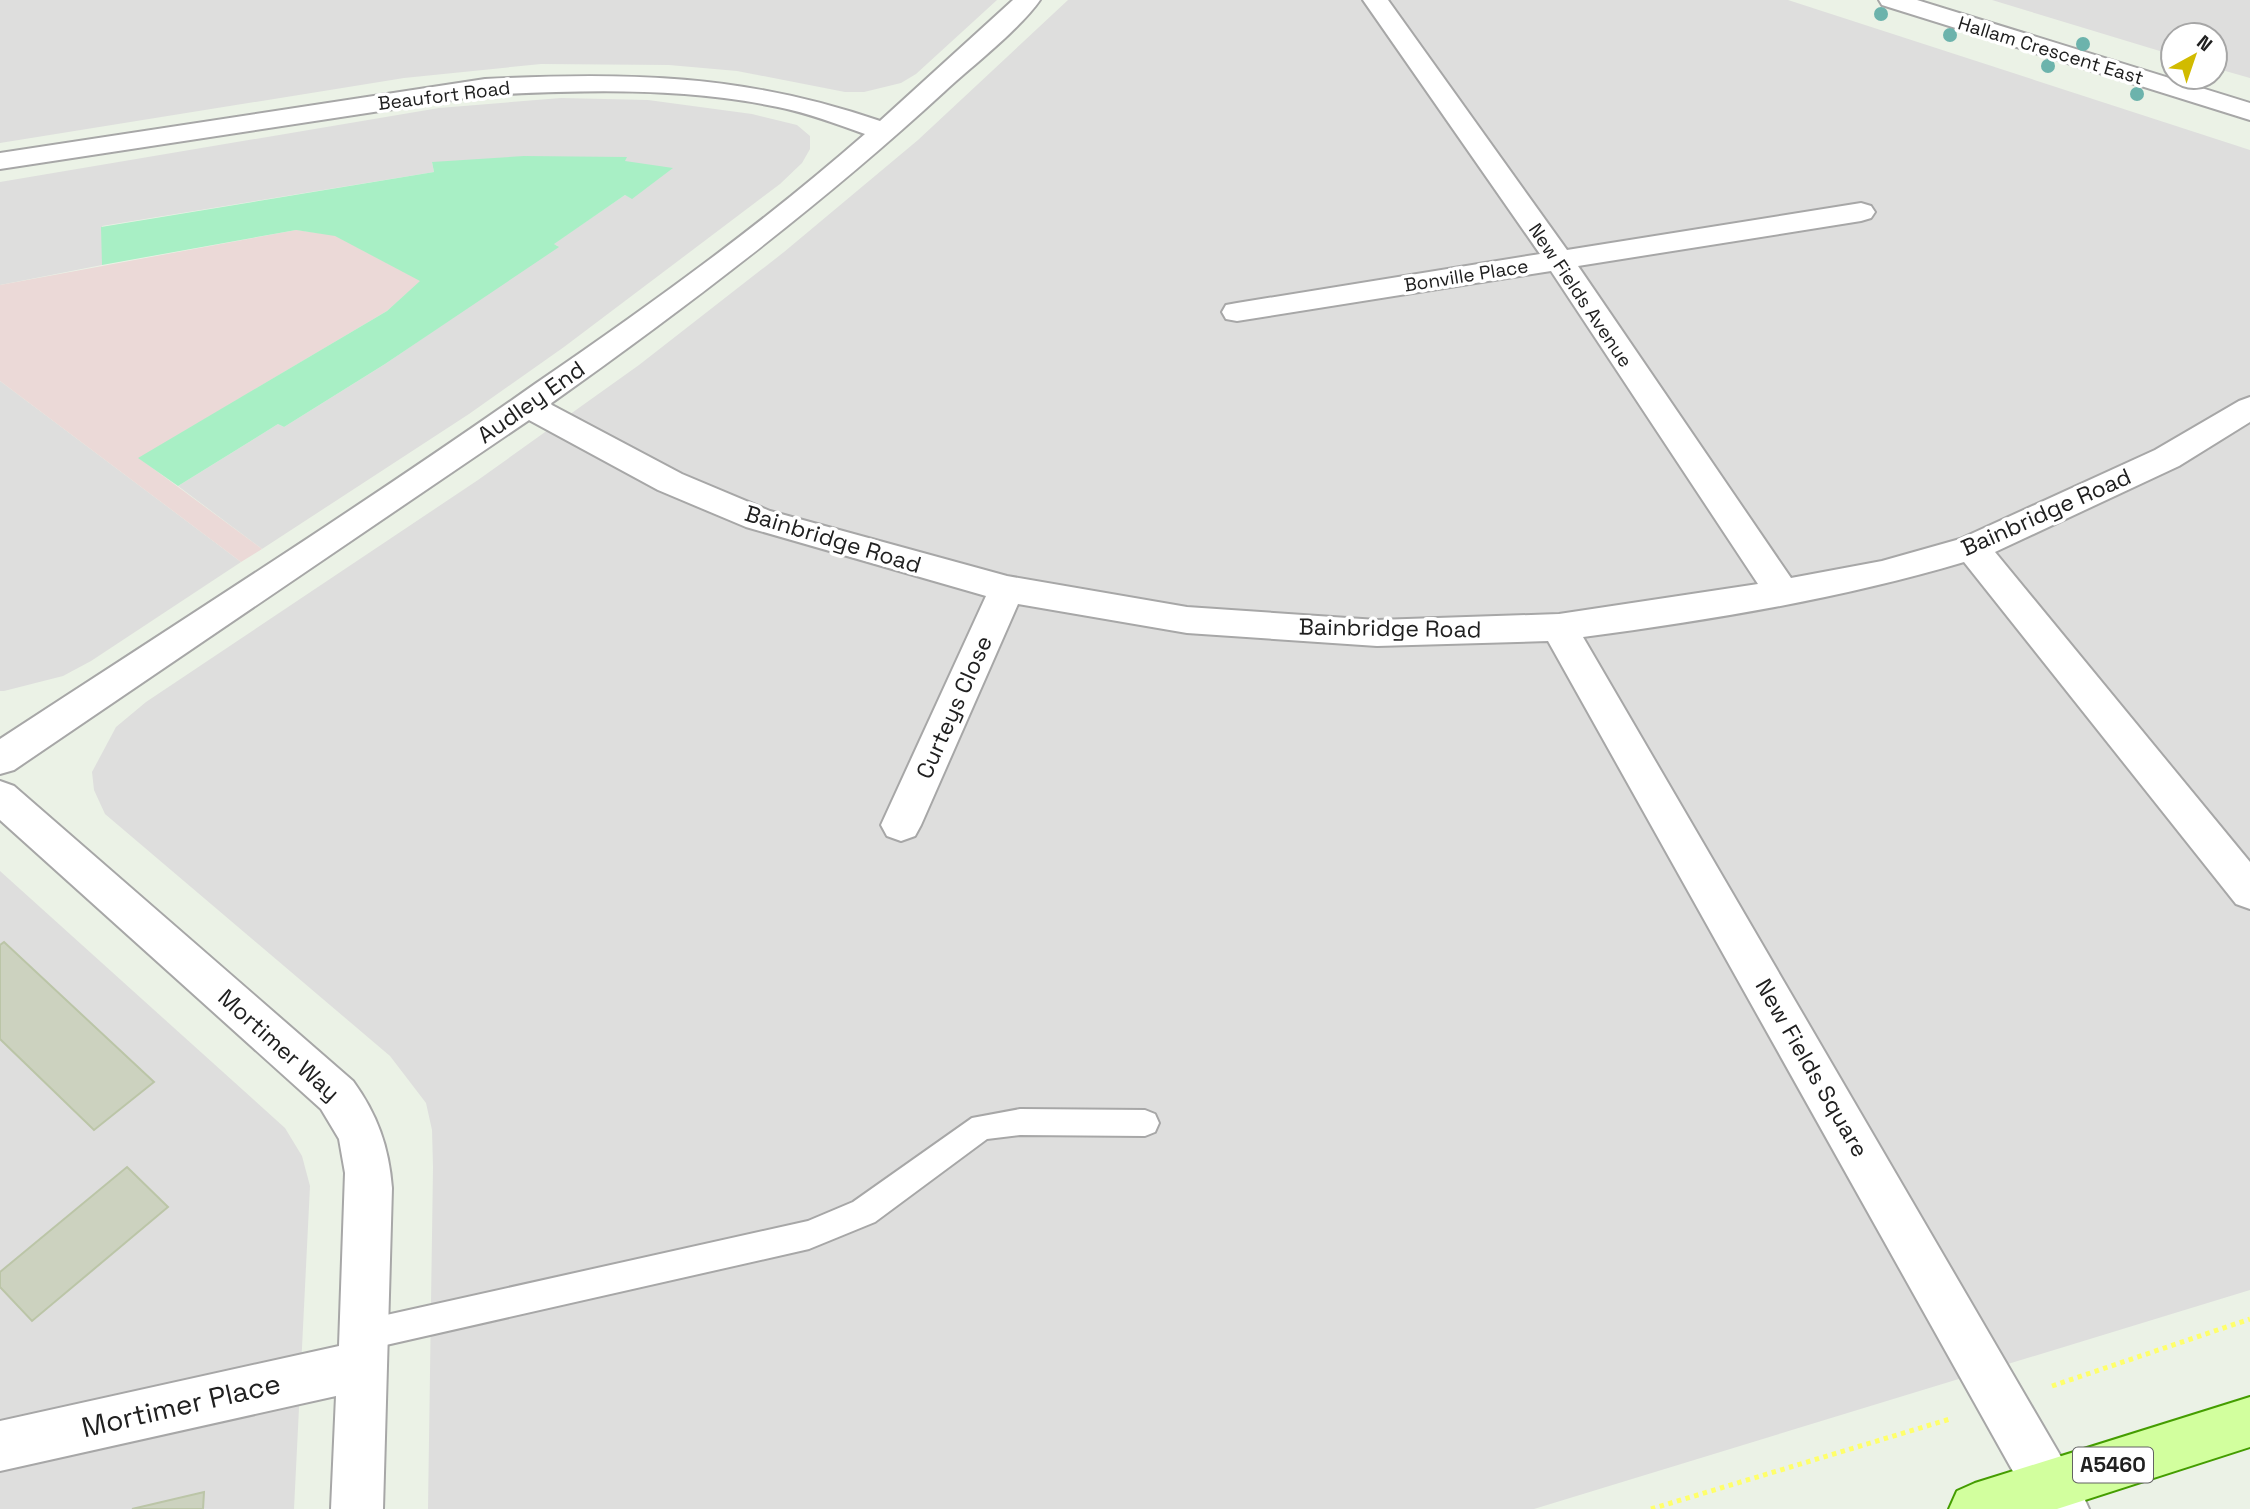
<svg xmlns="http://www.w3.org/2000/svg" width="2250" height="1509" font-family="'Space Grotesk',sans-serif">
<rect width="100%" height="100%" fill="#ebf2e6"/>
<g fill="#dededd">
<path d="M 0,0 L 997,0 L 916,74 L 901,83 L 864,92 L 845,92 L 737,71 L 669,65 L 541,64 L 404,78 L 0,143 Z"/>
<path d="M 1068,0 L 1788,0 L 2250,150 L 2250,1290 L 1534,1509 L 428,1509 L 433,1167 L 432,1130 L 426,1103 L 390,1056 L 105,814 L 94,790 L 92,772 L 116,727 L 146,702 L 478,480 L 639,365 L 784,252 L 918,140 Z"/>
<path d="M 1992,0 L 2250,0 L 2250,78 L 2215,68 L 2215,35 L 2173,35 L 2173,55 Z"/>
<path d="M 561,98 L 648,100 L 752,114 L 797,125 L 810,136 L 810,149 L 802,163 L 780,184 L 564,347 L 469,414 L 262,549 L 178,486 L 278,424 L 284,427 L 385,364 L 558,246 L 553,244 L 625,195 L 632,198 L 672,168 L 432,162 L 434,172 L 102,226 L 102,265 L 0,285 L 0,182 L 439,108 Z"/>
<path d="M 0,381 L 241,562 L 91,661 L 63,676 L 4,691 L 0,691 Z"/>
<path d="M 0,871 L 285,1128 L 302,1156 L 310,1186 L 294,1509 L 0,1509 Z"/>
</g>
<path fill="#ebd9d7" d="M 296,230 L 334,235 L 421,281 L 387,311 L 139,458 L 262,549 L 241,562 L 0,381 L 0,285 Z"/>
<path fill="#a8efc5" d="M 524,156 L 627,157 L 625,161 L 673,168 L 632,199 L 625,195 L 554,244 L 559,247 L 385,364 L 284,427 L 278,424 L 178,486 L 138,458 L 387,311 L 420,281 L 335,236 L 296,230 L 102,265 L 101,227 L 434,172 L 432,162 Z"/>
<g fill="#ccd2bf" stroke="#bbc5a7" stroke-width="2">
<path d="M 4,942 L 154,1082 L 94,1130 L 0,1039 L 0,945 Z"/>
<path d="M 127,1167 L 168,1207 L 32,1321 L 0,1287 L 0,1272 Z"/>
<path d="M 204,1492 L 203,1509 L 132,1509 Z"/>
</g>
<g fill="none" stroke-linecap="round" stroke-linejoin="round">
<defs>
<path id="service" d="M 1020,1109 L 1145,1110 L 1155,1114 L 1159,1123 L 1155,1132 L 1145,1136 L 1020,1135 L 987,1139 L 875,1222 L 809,1249 L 364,1350 L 353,1346 L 348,1335 L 353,1324 L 364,1320 L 808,1221 L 853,1202 L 972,1118 Z"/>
<g id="minor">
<path d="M 1013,0 L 1040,0 C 1021,28 971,67 945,91 C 821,205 687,307 550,404 L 682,474 L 770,511 L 1007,576 L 1187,607 L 1377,620 L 1559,614 L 1758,584 L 1551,271 L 1237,321 L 1226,319 L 1222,312 L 1226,305 L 1237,303 L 1540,254 L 1363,0 L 1388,0 L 1567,250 L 1861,203 L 1871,206 L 1875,212 L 1871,218 L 1861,221 L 1578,266 L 1791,578 L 1882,561 L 1960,539 L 2155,450 L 2239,401 L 2250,397 L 2250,422 L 2179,466 L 1995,552 L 2250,862 L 2250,909 L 2236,904 L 1964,562 C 1839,599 1712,620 1583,637 L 2081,1491 L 2089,1509 L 2034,1509 L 1548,641 L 1377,646 L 1187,633 L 1018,604 L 921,825 L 915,836 L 901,841 L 887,836 L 881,825 L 986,596 L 746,527 L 658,490 L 529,420 L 14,770 L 0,774 L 0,739 C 179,622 360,507 535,384 C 649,306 761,225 865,134 C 837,124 808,113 778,107 C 682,87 583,90 485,95 L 0,169 L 0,153 L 485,79 C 627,72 744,74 880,121 Z"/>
<path d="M 1879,0 L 1917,0 L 2250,103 L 2250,120 L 1882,5 Z"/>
<path d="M 0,781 L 14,786 L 353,1081 C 377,1114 389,1147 392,1188 L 383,1509 L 331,1509 L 336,1396 L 0,1471 L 0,1421 L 339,1346 L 345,1173 L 339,1139 L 321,1109 L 0,820 Z"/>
</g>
<path id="primary" d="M 2250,1397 L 2250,1447 L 2057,1509 L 1949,1509 L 1957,1491 L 1975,1483 Z"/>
</defs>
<use href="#service" stroke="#a7a7a7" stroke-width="4"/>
<use href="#minor" stroke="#a7a7a7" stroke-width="4"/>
<use href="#primary" stroke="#449d00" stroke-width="4"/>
<g stroke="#ffff6a" stroke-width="5" stroke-dasharray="4.5 4.5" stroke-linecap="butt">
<path d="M 2052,1386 L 2250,1319"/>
<path d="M 1651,1509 L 1950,1419"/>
</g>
<use href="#service" fill="#fff" fill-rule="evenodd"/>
<use href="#minor" fill="#fff" fill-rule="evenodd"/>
<use href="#primary" fill="#d2ff9e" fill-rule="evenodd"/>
</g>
<g fill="#6cb3ac">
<circle cx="1881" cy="14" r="7"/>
<circle cx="1950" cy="35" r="7"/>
<circle cx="2083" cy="44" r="7"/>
<circle cx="2048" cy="66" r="7"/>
<circle cx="2137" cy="94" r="7"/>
</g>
<g text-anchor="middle" stroke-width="7" stroke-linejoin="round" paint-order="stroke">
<g font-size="19" fill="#202020" stroke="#fff">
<text transform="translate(2051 50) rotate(17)" y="7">Hallam Crescent East</text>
<text transform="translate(444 95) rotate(-7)" y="7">Beaufort Road</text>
<text transform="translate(1466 275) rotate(-9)" y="7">Bonville Place</text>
<text transform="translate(1581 295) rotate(56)" y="7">New Fields Avenue</text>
</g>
<rect fill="#fff" stroke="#636363" stroke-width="2" x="2073" y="1447.5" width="80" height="35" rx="5"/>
<g font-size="21" font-weight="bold" fill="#202020">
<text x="2113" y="1472">A5460</text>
</g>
<g font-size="23" fill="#202020" stroke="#fff">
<text transform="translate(531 402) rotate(-35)" y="8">Audley End</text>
<text transform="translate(2046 512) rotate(-24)" y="8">Bainbridge Road</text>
<text transform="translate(833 539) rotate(17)" y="8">Bainbridge Road</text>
<text transform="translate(1390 628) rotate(1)" y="8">Bainbridge Road</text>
<text transform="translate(954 707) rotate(-66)" y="8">Curteys Close</text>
<text transform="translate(279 1045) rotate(42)" y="8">Mortimer Way</text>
<text transform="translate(1812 1068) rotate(60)" y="8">New Fields Square</text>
</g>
<g font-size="28" fill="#202020" stroke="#fff">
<text transform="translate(181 1405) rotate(-13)" y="10">Mortimer Place</text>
</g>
</g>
<g transform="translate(2194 56) rotate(40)"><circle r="33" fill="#ffffff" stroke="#a6a6a6" stroke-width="2"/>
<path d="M0-5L12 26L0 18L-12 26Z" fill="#d1bb00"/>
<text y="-10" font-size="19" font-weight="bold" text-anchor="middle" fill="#202020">N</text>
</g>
</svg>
